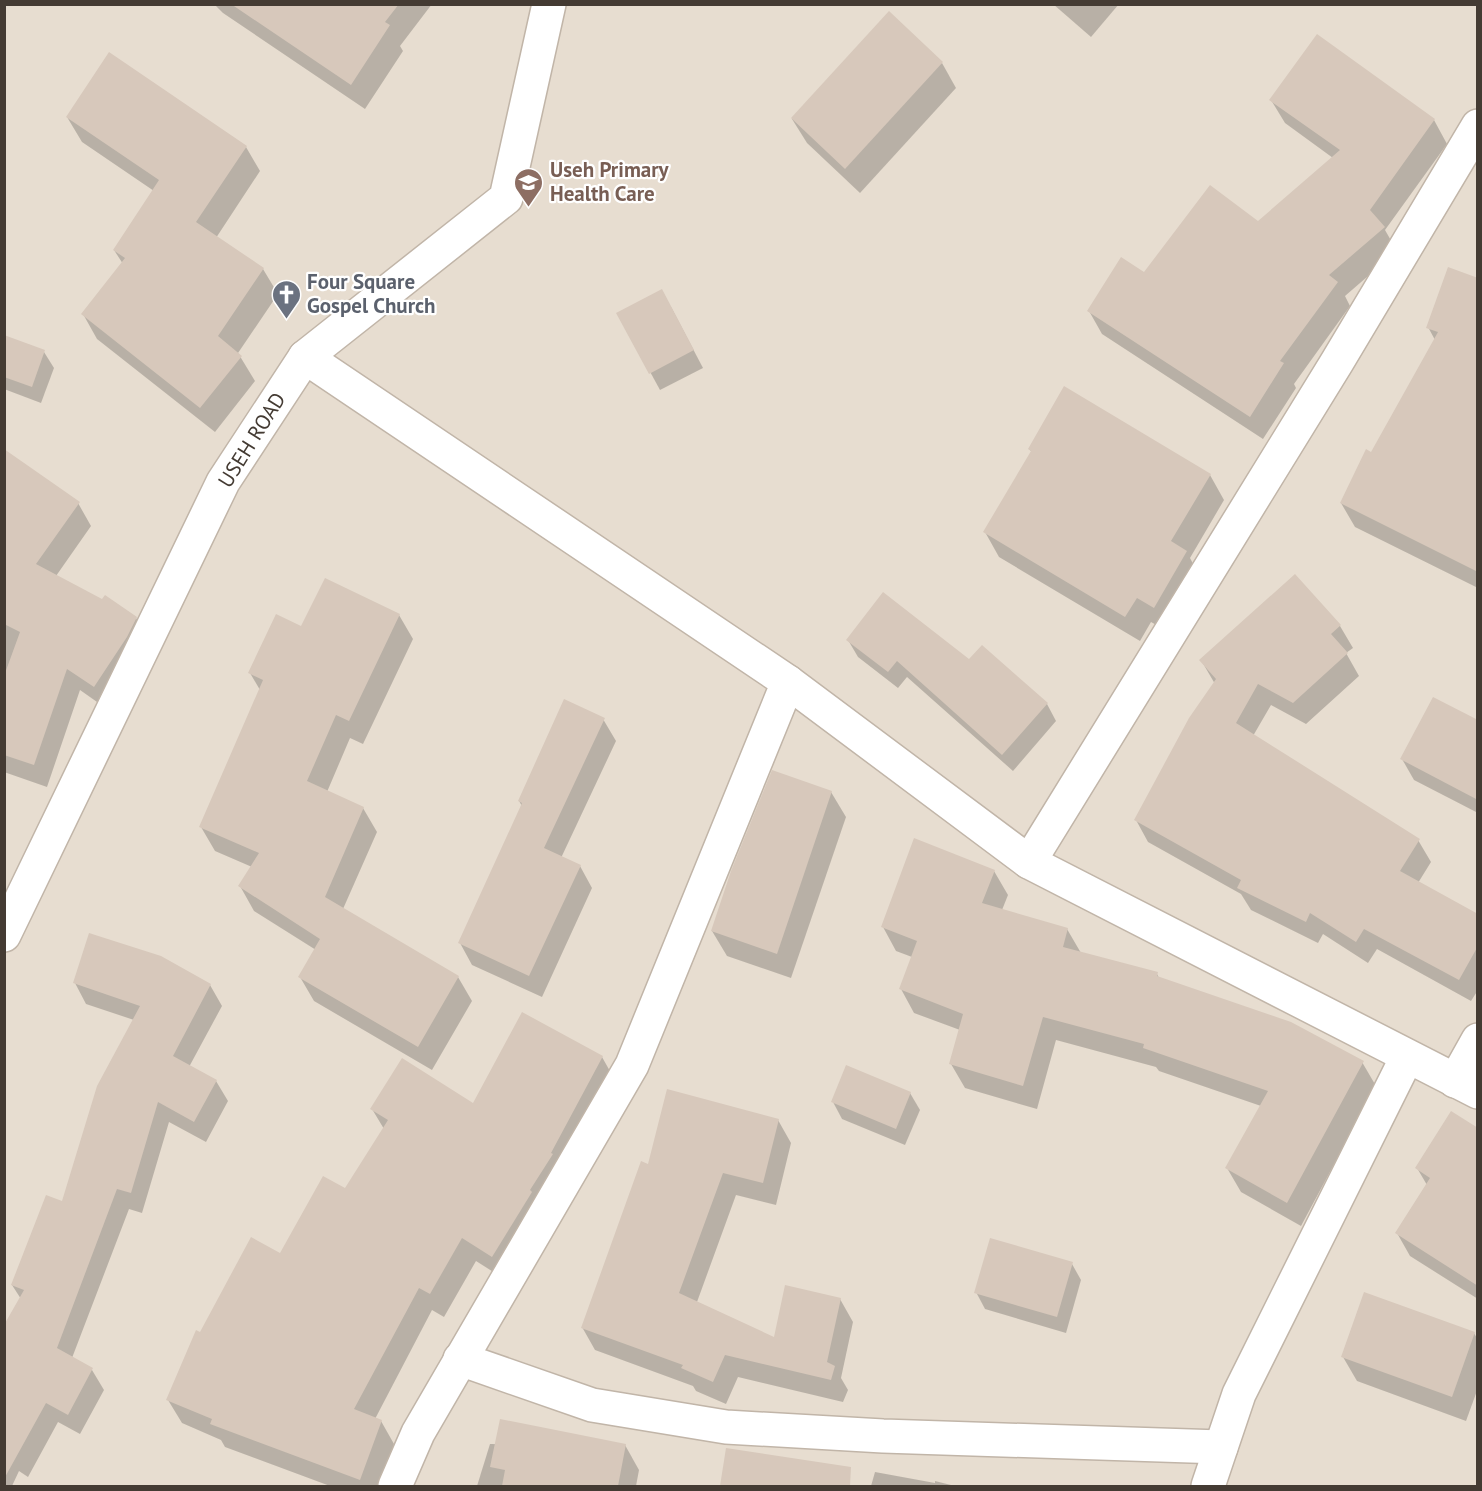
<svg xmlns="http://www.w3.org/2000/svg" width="1482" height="1491" font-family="'PT Sans',sans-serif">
<rect width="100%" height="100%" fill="#f2ece3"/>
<rect fill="#e7ddd0" x="5" y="5" width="1472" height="1481"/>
<g fill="#0003">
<path d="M 214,4 L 432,4 L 400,46 L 403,51 L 365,109 L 223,13 Z"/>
<path d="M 1053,4 L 1119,4 L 1091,37 Z"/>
<path d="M 942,63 L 956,88 L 860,193 L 807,143 L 792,119 Z"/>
<path d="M 1271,100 L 1434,120 L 1447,144 L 1385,230 L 1397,251 L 1345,296 L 1350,306 L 1294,384 L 1296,388 L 1263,439 L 1102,334 L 1089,311 L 1145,274 L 1258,223 L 1333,158 L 1285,123 Z"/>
<path d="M 67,117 L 246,147 L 260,171 L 216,238 L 263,269 L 278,294 L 238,353 L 255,381 L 215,432 L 97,339 L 83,314 L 123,264 L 114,250 L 154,191 L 82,142 Z"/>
<path d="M 1478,280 L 1478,588 L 1355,527 L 1341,503 L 1372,454 L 1435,340 L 1428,327 Z"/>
<path d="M 671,307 L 703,368 L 660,390 L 618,313 Z"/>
<path d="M 4,337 L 44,352 L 54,368 L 41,403 L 4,389 Z"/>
<path d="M 1029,449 L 1210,475 L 1224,500 L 1190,558 L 1200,577 L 1169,632 L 1151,622 L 1140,641 L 999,557 L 985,532 L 1032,452 Z"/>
<path d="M 4,451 L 78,503 L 91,526 L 56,576 L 136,618 L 149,641 L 107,709 L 80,690 L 47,787 L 4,772 Z"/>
<path d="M 1295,576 L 1340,626 L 1353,648 L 1346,653 L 1359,676 L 1306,724 L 1271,705 L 1253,736 L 1418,840 L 1431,862 L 1418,883 L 1478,915 L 1478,990 L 1471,1001 L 1377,949 L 1368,963 L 1323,934 L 1318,943 L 1251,910 L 1241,894 L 1148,842 L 1136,820 L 1215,684 L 1201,660 Z"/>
<path d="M 399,615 L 413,639 L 363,744 L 350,738 L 327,792 L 363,808 L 377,832 L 343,909 L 458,977 L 472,1001 L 432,1070 L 314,1001 L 300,977 L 316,950 L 254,911 L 240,886 L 252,867 L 215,851 L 201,827 L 260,690 L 250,673 L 302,628 Z"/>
<path d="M 848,640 L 970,661 L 982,647 L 1047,704 L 1056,721 L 1013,771 L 907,677 L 898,688 L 858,657 Z"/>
<path d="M 603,719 L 616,741 L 561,858 L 580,866 L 592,888 L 542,997 L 472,965 L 460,943 L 522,806 L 519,801 Z"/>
<path d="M 1478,722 L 1478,813 L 1414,780 L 1402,759 Z"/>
<path d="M 831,792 L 846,817 L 791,978 L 727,956 L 712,931 Z"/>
<path d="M 994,871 L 1008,895 L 1002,910 L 1067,929 L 1081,953 L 1157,974 L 1159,978 L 1362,1062 L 1376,1086 L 1301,1226 L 1241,1192 L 1227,1168 L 1261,1106 L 1159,1071 L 1156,1067 L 1056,1040 L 1037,1109 L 965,1088 L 951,1064 L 960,1030 L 914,1013 L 901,989 L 912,957 L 896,951 L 883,927 Z"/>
<path d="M 75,983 L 210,985 L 222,1006 L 189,1067 L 216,1081 L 228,1101 L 206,1142 L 169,1122 L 142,1213 L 129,1209 L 72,1358 L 92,1370 L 104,1390 L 80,1434 L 58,1422 L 28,1477 L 19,1471 L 12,1486 L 4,1486 L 4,1328 L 21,1299 L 12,1285 L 63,1203 L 134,1020 L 86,1004 Z"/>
<path d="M 602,1057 L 615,1080 L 506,1280 L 476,1261 L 444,1317 L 432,1310 L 375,1419 L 381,1421 L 394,1444 L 379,1486 L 330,1486 L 225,1447 L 221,1440 L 182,1423 L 168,1400 L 201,1334 L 346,1190 L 384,1129 L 372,1109 L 473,1105 Z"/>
<path d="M 910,1093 L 920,1110 L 905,1145 L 842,1119 L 833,1102 Z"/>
<path d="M 778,1120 L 791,1143 L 776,1205 L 736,1195 L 697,1302 L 775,1339 L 840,1299 L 853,1322 L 841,1378 L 848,1390 L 843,1402 L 738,1377 L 726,1404 L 696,1391 L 693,1386 L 595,1350 L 582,1327 L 649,1166 Z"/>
<path d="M 1478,1130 L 1478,1299 L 1410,1256 L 1397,1233 L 1427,1185 L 1417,1168 Z"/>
<path d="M 1072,1264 L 1081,1280 L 1066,1333 L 985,1309 L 976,1292 Z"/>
<path d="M 1474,1333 L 1478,1340 L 1478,1388 L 1466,1421 L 1357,1381 L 1343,1357 Z"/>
<path d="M 490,1444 L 625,1445 L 639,1470 L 636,1486 L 477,1486 Z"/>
<path d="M 727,1450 L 824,1480 L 823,1486 L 722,1486 Z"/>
<path d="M 875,1472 L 935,1483 L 935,1481 L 955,1486 L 871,1486 Z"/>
</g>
<g fill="#d7c8bb">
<path d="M 231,4 L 399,4 L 385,22 L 390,25 L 351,85 Z"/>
<path d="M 889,11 L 943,62 L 845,169 L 791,118 Z"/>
<path d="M 1317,34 L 1435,119 L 1370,210 L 1385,227 L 1329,275 L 1338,282 L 1280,361 L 1284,363 L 1250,417 L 1087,311 L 1121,257 L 1144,272 L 1210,185 L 1258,221 L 1340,150 L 1269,100 Z"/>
<path d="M 109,52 L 247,146 L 196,222 L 264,268 L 218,336 L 242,356 L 200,408 L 81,314 L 125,258 L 113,250 L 159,180 L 66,117 Z"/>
<path d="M 1448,267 L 1478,278 L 1478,572 L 1340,503 L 1366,449 L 1371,452 L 1438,332 L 1426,328 Z"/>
<path d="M 662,289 L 694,350 L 649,374 L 616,313 Z"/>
<path d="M 4,335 L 45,350 L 32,387 L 4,377 Z"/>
<path d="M 1064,386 L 1211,474 L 1171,541 L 1187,551 L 1154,608 L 1137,598 L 1125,617 L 983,532 L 1031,451 L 1028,449 Z"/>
<path d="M 4,449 L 80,502 L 36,564 L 102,599 L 105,595 L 137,617 L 127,637 L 94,687 L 67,669 L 34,765 L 4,755 L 4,676 L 20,632 L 4,624 Z"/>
<path d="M 1295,574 L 1341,625 L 1331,634 L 1348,653 L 1293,703 L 1258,684 L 1236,723 L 1420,839 L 1400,871 L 1478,914 L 1478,946 L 1459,980 L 1364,929 L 1356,942 L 1310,913 L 1306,922 L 1237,888 L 1241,880 L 1134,820 L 1189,718 L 1216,679 L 1199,660 Z"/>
<path d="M 325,578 L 400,614 L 349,721 L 336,715 L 307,781 L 364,807 L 325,897 L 459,976 L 418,1047 L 298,977 L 320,939 L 238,886 L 259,853 L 199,827 L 263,680 L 248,673 L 276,614 L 301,626 Z"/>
<path d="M 883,592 L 969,659 L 982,645 L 1048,703 L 1002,755 L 897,661 L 888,672 L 846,640 Z"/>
<path d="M 1433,697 L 1478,720 L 1478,800 L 1400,759 Z"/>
<path d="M 564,699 L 605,718 L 544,848 L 581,865 L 529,976 L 458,943 L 522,803 L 518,801 Z"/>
<path d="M 772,770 L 832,791 L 777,954 L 711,931 L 731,871 Z"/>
<path d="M 914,838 L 995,870 L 982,903 L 1068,928 L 1063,947 L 1158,972 L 1157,976 L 1291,1022 L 1364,1061 L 1287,1203 L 1225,1168 L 1268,1091 L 1143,1048 L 1144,1044 L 1043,1017 L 1023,1086 L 949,1064 L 963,1014 L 899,989 L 917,941 L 881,927 Z"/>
<path d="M 89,933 L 161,956 L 211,984 L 173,1056 L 217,1080 L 194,1122 L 158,1102 L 131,1193 L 117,1189 L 57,1348 L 93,1368 L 68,1415 L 46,1403 L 4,1479 L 4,1325 L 24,1290 L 11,1285 L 46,1195 L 62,1201 L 97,1086 L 140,1006 L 73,983 Z"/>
<path d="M 522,1012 L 603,1056 L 551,1153 L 553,1154 L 530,1190 L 532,1192 L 492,1257 L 462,1238 L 430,1294 L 419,1288 L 354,1409 L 382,1420 L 360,1480 L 210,1424 L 212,1419 L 166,1400 L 196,1330 L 200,1332 L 251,1237 L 280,1253 L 323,1176 L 345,1188 L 388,1120 L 370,1109 L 402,1058 L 473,1103 Z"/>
<path d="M 846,1065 L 911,1092 L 896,1129 L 831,1102 Z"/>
<path d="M 667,1089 L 779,1119 L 763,1183 L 723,1173 L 679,1293 L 774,1337 L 785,1285 L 841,1298 L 827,1362 L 835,1366 L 831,1380 L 725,1355 L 713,1382 L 681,1368 L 683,1365 L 581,1328 L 641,1161 L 648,1164 Z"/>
<path d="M 1451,1111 L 1478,1128 L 1478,1286 L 1395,1233 L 1430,1178 L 1415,1168 Z"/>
<path d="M 990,1238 L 1073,1262 L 1057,1317 L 974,1293 Z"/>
<path d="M 1364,1292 L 1475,1332 L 1452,1397 L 1341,1357 Z"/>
<path d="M 500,1419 L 626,1444 L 618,1486 L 502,1486 L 505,1470 L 490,1467 Z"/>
<path d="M 726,1448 L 851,1467 L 850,1486 L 720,1486 Z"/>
</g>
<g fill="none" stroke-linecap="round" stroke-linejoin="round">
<defs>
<g id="minor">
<path d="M 305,357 L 788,682 L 632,1065 L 418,1433 L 395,1486"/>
<path d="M 788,682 L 1029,862 L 1478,1092"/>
<path d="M 1029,862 L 1337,362 L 1478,126"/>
<path d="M 4,935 L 223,482 L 305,357 L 506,198 L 549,4"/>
<path d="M 1455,1081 L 1478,1040"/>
<path d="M 460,1359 L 592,1405 L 726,1427 L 883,1436 L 1221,1447"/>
<path d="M 1208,1486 L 1239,1394 L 1407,1057"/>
</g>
</defs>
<use href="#minor" stroke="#c1b5a8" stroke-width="36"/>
<use href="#minor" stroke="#fff" stroke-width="33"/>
</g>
<defs>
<symbol id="school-pin" viewBox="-11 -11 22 30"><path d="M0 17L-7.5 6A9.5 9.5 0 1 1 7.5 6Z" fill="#8d6e63" stroke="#fff"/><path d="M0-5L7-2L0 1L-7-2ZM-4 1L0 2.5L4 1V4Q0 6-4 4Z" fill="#fff"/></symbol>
<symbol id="church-pin" viewBox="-11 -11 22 30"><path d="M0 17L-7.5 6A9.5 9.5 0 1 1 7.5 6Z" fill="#6b7280" stroke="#fff"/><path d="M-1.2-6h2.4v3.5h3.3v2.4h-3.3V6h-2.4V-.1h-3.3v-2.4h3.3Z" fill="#fff"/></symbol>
</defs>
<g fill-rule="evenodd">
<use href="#school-pin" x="512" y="166" width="33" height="45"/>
<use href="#church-pin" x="270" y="278" width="33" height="45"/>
</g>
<g text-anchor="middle" stroke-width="4.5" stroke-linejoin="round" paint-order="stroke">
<g font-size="21" font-weight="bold" fill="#785e54" stroke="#fff" text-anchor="start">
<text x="550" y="177">Useh Primary<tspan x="550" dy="24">Health Care</tspan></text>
</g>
<g font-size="21" font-weight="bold" fill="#5b616d" stroke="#fff" text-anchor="start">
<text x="307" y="289">Four Square<tspan x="307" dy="24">Gospel Church</tspan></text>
</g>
<g font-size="21" fill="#443b33" stroke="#fff">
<text transform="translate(252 440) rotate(-58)" y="7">USEH ROAD</text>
</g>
</g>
<rect width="1482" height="1491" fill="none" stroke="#443b33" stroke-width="12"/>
</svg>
